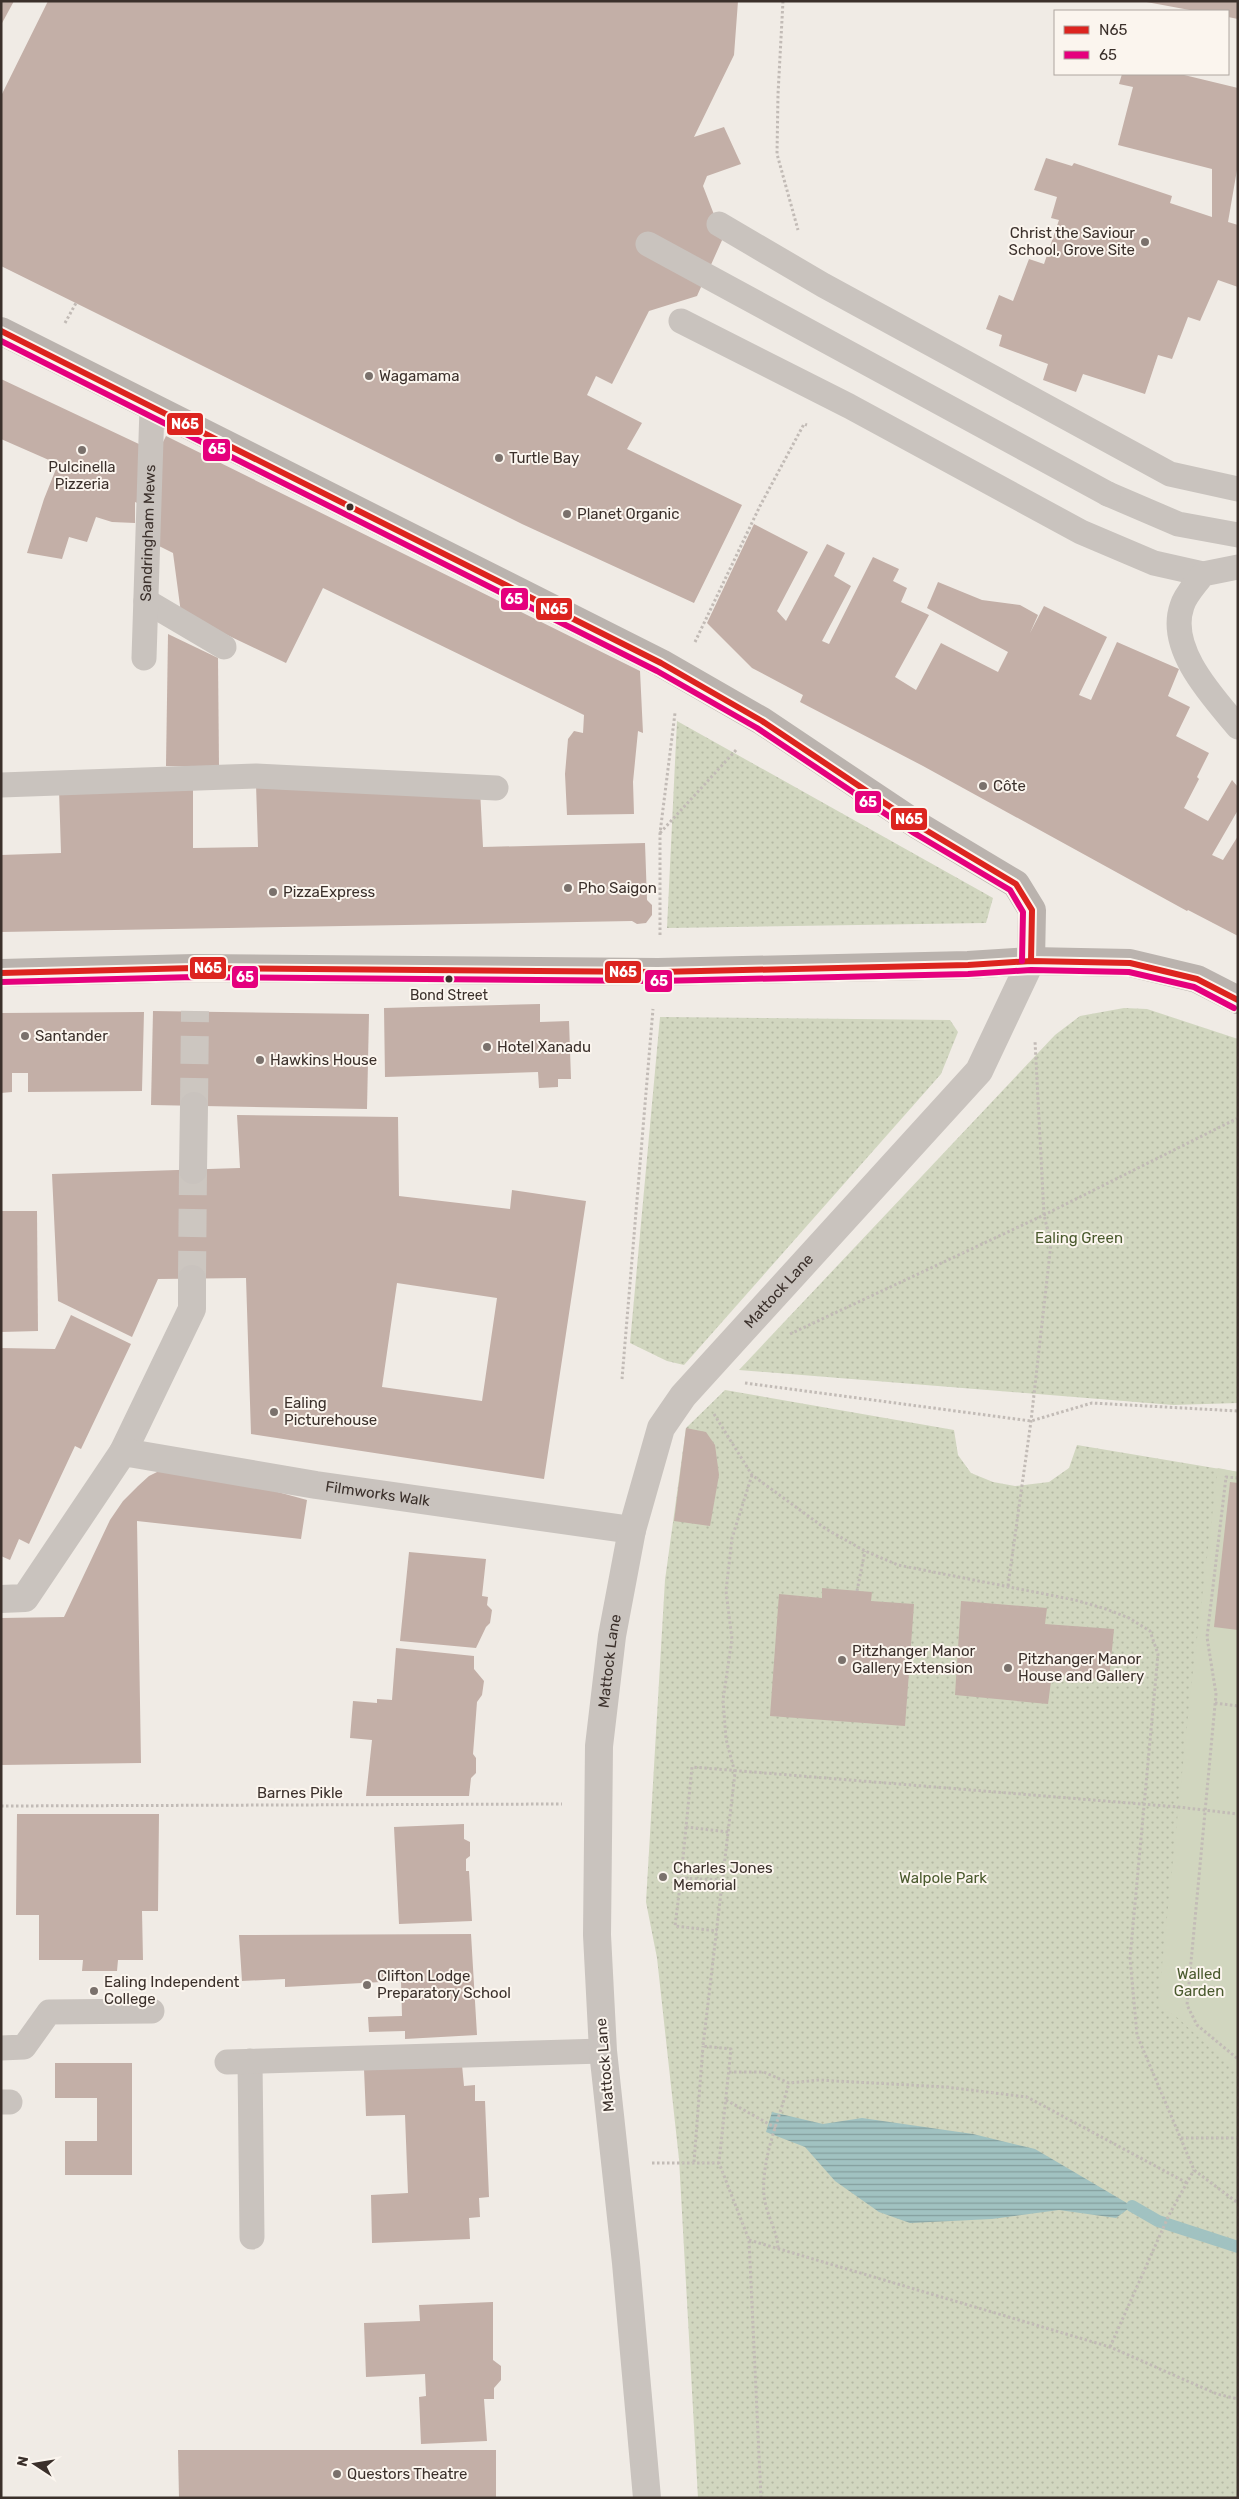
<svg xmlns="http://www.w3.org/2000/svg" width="1239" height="2499" font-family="Rubik,sans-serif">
<defs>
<pattern id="park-dots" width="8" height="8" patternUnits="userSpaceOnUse" patternTransform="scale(1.25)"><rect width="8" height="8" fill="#d1d6bf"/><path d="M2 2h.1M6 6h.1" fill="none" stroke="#b4b8a4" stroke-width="1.8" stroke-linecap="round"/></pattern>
<pattern id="water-rules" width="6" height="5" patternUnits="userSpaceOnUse" patternTransform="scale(1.25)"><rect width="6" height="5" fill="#a1c2c1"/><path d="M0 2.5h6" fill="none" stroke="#849e9d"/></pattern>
</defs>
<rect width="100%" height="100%" fill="#f0ebe5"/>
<g fill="url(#park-dots)">
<path d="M 677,721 L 993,898 L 986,923 L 667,928 Z"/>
<path d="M 1124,1008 L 1147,1009 L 1238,1039 L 1238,1403 L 1173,1405 L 739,1370 L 1055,1035 L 1080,1016 Z"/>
<path d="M 660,1017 L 950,1020 L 958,1032 L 941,1074 L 684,1365 L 667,1361 L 630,1343 Z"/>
<path d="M 725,1390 L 954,1430 L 958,1455 L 971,1473 L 993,1482 L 1015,1486 L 1049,1482 L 1069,1468 L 1077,1445 L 1238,1472 L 1238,2498 L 698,2498 L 679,2159 L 657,1958 L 646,1902 L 665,1580 L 686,1428 Z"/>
</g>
<path fill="#d1d6bf" d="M 1218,1468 L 1238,1472 L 1238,2074 L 1179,2019 L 1158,2004 L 1191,1687 Z"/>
<path fill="url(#water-rules)" d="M 772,2112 L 823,2124 L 862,2118 L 973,2134 L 1035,2149 L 1132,2206 L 1116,2218 L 1059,2210 L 992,2219 L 910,2223 L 879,2212 L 835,2181 L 805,2147 L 766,2132 Z"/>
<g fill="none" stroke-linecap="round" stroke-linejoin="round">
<path stroke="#a1c2c1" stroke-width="12" d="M 1132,2206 L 1158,2221 L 1238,2247"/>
</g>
<g fill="#c3afa7" fill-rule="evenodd">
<path d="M 1,1 L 14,1 L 1,25 Z"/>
<path d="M 48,1 L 738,1 L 734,55 L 694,137 L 724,127 L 741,164 L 707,176 L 703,186 L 723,238 L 697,296 L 649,311 L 612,384 L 596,376 L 587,395 L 642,423 L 627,449 L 742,505 L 694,603 L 522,524 L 1,266 L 1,96 Z"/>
<path d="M 1141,1 L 1238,1 L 1238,19 L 1228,17 L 1228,11 L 1195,11 Z"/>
<path d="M 1122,74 L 1180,74 L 1238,88 L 1238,164 L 1228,222 L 1238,225 L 1238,287 L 1218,280 L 1200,321 L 1188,317 L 1172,359 L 1158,355 L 1145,394 L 1083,374 L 1076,392 L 1043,380 L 1048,364 L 999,346 L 1002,335 L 986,329 L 999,295 L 1013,301 L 1029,259 L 1044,264 L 1059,220 L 1051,218 L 1057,197 L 1034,190 L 1046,158 L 1072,166 L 1074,163 L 1172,196 L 1170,203 L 1212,217 L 1212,169 L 1118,145 L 1133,87 L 1119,84 Z"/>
<path d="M 1,379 L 141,445 L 144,506 L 135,502 L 135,523 L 112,522 L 96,517 L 87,542 L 69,537 L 62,559 L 27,553 L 44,499 L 58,464 L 1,439 Z"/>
<path d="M 166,436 L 640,671 L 643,733 L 638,731 L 633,782 L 634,814 L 567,815 L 565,774 L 568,739 L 574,731 L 583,733 L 584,715 L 323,588 L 286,663 L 181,613 L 173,553 L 159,546 L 161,446 Z"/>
<path d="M 754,524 L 808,552 L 777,611 L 786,621 L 827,544 L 845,553 L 834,576 L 851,586 L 822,641 L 829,644 L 873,557 L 899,569 L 893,581 L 907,588 L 901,602 L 929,615 L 895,677 L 916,690 L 941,643 L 998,672 L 1008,652 L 927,608 L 938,582 L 982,600 L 1020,605 L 1038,615 L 1030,633 L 1044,606 L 1107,637 L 1079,695 L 1091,700 L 1117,642 L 1179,669 L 1168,696 L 1190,707 L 1176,736 L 1209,753 L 1197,777 L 1199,779 L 1184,808 L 1208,821 L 1232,780 L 1238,787 L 1238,810 L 1212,855 L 1223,860 L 1238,836 L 1238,936 L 1188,910 L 1187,911 L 923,766 L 800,702 L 803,695 L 752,668 L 707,623 Z"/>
<path d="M 168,634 L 218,658 L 219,767 L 166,766 Z"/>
<path d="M 193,784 L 193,848 L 258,847 L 256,784 L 480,790 L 483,847 L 645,843 L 647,900 L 652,905 L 652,915 L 646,923 L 637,924 L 632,921 L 1,932 L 1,855 L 61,853 L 59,789 Z"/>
<path d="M 540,1004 L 540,1022 L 569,1021 L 571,1079 L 558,1079 L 558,1087 L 539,1088 L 538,1072 L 385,1077 L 384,1008 Z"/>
<path d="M 153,1011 L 369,1014 L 367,1109 L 151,1105 Z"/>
<path d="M 144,1012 L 142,1091 L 28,1092 L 28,1073 L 12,1073 L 12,1092 L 1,1093 L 1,1013 Z"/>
<path d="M 237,1115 L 398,1117 L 399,1196 L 510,1209 L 512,1190 L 586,1201 L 544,1479 L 251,1434 L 246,1278 L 158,1279 L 132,1337 L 58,1301 L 52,1174 L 240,1168 ZM 397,1283 L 497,1298 L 482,1401 L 382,1387 Z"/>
<path d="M 1,1211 L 37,1211 L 38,1331 L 1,1332 Z"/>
<path d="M 71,1315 L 131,1344 L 81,1449 L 75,1446 L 29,1544 L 19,1539 L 10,1560 L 1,1556 L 1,1348 L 55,1349 Z"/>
<path d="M 686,1428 L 706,1432 L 715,1445 L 719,1475 L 710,1526 L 674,1521 Z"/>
<path d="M 163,1469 L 223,1477 L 307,1500 L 301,1539 L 137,1521 L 141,1763 L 1,1765 L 1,1618 L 64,1617 L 110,1520 L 123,1501 L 138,1486 L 149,1476 Z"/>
<path d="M 1230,1482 L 1238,1483 L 1238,1630 L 1214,1627 Z"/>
<path d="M 409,1552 L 486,1559 L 482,1596 L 488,1597 L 487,1605 L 492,1610 L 490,1623 L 486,1627 L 476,1648 L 400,1641 Z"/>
<path d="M 822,1588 L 872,1592 L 871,1601 L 914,1604 L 905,1726 L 770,1716 L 779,1594 L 822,1598 Z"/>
<path d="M 961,1601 L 1047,1608 L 1045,1624 L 1114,1629 L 1109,1680 L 1052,1674 L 1048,1704 L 955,1695 Z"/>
<path d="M 396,1648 L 474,1656 L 474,1669 L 484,1681 L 482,1695 L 477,1702 L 473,1754 L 476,1758 L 476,1773 L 471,1778 L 469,1796 L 366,1796 L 372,1740 L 350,1738 L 353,1701 L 377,1703 L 377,1699 L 392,1700 Z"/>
<path d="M 17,1814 L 159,1814 L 158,1911 L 142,1911 L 143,1960 L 118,1960 L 117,1971 L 82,1971 L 83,1960 L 39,1960 L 39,1915 L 16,1915 Z"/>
<path d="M 464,1824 L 464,1839 L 470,1842 L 470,1856 L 466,1859 L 466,1871 L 469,1871 L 472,1921 L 399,1924 L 394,1827 Z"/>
<path d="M 471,1934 L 477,2035 L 405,2039 L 405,2031 L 369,2032 L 368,2017 L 402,2016 L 401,1981 L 285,1987 L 285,1979 L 242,1981 L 239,1935 Z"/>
<path d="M 55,2063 L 132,2063 L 132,2175 L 65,2175 L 65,2141 L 97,2141 L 97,2098 L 55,2098 Z"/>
<path d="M 462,2065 L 464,2086 L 475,2085 L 475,2101 L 485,2101 L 489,2197 L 479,2198 L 480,2217 L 469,2218 L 470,2239 L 372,2243 L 371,2195 L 408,2193 L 405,2115 L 366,2116 L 364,2069 Z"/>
<path d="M 493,2302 L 493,2360 L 501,2366 L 501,2380 L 494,2388 L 494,2399 L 484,2399 L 487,2441 L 421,2444 L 419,2397 L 426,2396 L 425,2374 L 366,2377 L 364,2323 L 420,2321 L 419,2305 Z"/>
<path d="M 178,2450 L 496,2450 L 496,2498 L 179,2498 Z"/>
</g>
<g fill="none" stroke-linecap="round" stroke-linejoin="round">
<g stroke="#ccc6c0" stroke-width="28" stroke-dasharray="28 14" stroke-linecap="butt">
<path d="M 194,1106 L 195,1011"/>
<path d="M 192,1279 L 193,1170"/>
</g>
<g stroke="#c2bbb6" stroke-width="3" stroke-dasharray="2.5 2.5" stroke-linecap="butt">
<path d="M 783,1 L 778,94 L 777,154 L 798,230"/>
<path d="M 65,323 L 76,303"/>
<path d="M 695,642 L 760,506 L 804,424 L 807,425"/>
<path d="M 660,833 L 737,749"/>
<path d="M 660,935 L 660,833 L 675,713"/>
<path d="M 790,1334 L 1044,1215 L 1238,1118"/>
<path d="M 622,1379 L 653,1009"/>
<path d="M 745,1383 L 1031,1421 L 1092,1403 L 1238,1411"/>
<path d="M 714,1414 L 752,1475 L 826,1529 L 865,1551 L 898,1565 L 1075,1600 L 1106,1609 L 1129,1618 L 1150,1631 L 1158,1654 L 1130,1958 L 1137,2035 L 1194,2170 L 1238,2203"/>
<path d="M 752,1475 L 732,1538 L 726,1591 L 732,1639 L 723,1700 L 726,1739 L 735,1773 L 703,2046 L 731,2049 L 719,2163 L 749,2240 L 761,2498"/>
<path d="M 1238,1478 L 1226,1477 L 1207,1637 L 1216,1694 L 1187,2005 L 1197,2025 L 1238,2059"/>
<path d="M 1008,1586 L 1031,1421 L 1051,1244 L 1044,1215 L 1035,1041"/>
<path d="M 857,1591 L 865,1551"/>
<path d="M 1215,1703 L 1238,1706"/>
<path d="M 1,1806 L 562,1804"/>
<path d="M 686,1827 L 681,1878 L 723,1880"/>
<path d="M 728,1832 L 686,1827 L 692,1767 L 1178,1807 L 1238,1814"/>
<path d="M 681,1878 L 675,1926 L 717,1931"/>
<path d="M 729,2072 L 764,2072 L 789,2083 L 818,2080 L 946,2087 L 1027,2097 L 1187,2183"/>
<path d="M 726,2100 L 776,2128"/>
<path d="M 1181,2138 L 1238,2138"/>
<path d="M 694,2162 L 703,2046"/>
<path d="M 652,2163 L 719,2163"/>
<path d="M 749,2240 L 1110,2347 L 1217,2394 L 1238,2399"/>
<path d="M 778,2248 C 777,2230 766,2214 764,2196 C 761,2158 779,2120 789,2083"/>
<path d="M 1110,2347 L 1169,2215 L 1194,2170"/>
</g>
<g stroke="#c9c3be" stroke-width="25">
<path d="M 719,224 L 823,285 L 1170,474 L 1238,489"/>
<path d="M 681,321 L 849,406 L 1081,532 L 1154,563 L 1203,574"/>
<path d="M 1108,494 L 1178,524 L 1238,535"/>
<path d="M 1238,567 L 1203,574 C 1196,584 1185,595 1182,606 C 1167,649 1213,697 1238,727"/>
<path d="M 146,601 L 224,647"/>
<path id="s1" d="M 144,658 L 152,408"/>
<path d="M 1,785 L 256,776 L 496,788"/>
<path d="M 1,2048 L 24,2047 L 49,2012 L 152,2011"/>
<path d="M 250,2061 L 252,2237"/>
<path d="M 227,2062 L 603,2051"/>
<path d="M 1,2102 L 10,2102"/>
</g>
<g stroke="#c9c3be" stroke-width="28">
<path d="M 193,1170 L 194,1106"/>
<path d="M 123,1452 L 192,1309 L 192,1279"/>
<path id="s2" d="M 1,1599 L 25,1598 L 123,1452 L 316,1485 L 632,1530"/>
<path id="s3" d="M 647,2498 L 626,2263 L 603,2051 L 597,1935 L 599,1746 L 612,1636 L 632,1530 L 661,1428 L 683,1396 L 979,1071 L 1031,961"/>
</g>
<g stroke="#bab3ae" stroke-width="28">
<path d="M 1,331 L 661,663 L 762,721 L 919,826 L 1016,884 L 1032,910 L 1031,961"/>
<path d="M 1,973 L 194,968 L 658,972 L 968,965 L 1031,961 L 1130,963 L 1197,979 L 1238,1000"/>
</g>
<path stroke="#c9c3be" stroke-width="25" d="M 648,244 L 1108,494"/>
<defs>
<g id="bus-1">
<path d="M 1,331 L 661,663 L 762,721 L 919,826 L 1016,884 L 1032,910 L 1031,961"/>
<path d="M 1,973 L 194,968 L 658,972 L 968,965 L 1031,961 L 1130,963 L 1197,979 L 1238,1000"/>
</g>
<g id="bus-2">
<path d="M 1,341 L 657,671 L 757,728 L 914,833 L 1010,890 L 1023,912 L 1022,961"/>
<path d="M 1,982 L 194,977 L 658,981 L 968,974 L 1031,970 L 1129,972 L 1194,987 L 1234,1008"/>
</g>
</defs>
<use href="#bus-1" stroke="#fbf5ee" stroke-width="10"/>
<use href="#bus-2" stroke="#fbf5ee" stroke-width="10"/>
<use href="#bus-1" stroke="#dc241f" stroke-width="6"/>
<use href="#bus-2" stroke="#e5007d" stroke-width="6"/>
</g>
<g fill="#7a716c" stroke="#fbf5ee" stroke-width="2">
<circle cx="1145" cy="242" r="5"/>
<circle cx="369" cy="376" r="5"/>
<circle cx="82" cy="450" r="5"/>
<circle cx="499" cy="458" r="5"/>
<circle cx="567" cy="514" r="5"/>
<circle cx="983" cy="786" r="5"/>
<circle cx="568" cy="888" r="5"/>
<circle cx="273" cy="892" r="5"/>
<circle cx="25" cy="1036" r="5"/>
<circle cx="487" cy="1047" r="5"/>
<circle cx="260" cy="1060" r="5"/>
<circle cx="274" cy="1412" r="5"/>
<circle cx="842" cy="1660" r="5"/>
<circle cx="1008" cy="1668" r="5"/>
<circle cx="663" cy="1877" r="5"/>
<circle cx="367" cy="1985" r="5"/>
<circle cx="94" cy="1991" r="5"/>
<circle cx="337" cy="2474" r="5"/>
</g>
<g fill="#3b302b" stroke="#fbf5ee" stroke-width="2">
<circle cx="350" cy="507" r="4.5"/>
<circle cx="449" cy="979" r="4.5"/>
</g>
<g text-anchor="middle" stroke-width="4" stroke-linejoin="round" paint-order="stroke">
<g font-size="14" fill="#3b302b" stroke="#fbf5ee">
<text x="449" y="1000">Bond Street</text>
</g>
<g font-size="15" fill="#3b302b" stroke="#fbf5ee" text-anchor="start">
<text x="1135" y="238" text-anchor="end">Christ the Saviour<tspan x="1135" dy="17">School, Grove Site</tspan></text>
<text x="379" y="381">Wagamama</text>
<text x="509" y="463">Turtle Bay</text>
<text x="82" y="472" text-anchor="middle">Pulcinella<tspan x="82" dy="17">Pizzeria</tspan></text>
<text x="577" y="519">Planet Organic</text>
<text x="993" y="791">Côte</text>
<text x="578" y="893">Pho Saigon</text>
<text x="283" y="897">PizzaExpress</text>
<text x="35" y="1041">Santander</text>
<text x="497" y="1052">Hotel Xanadu</text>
<text x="270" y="1065">Hawkins House</text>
<text x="284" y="1408">Ealing<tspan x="284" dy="17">Picturehouse</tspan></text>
<text x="852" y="1656">Pitzhanger Manor<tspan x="852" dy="17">Gallery Extension</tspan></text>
<text x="1018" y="1664">Pitzhanger Manor<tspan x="1018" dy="17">House and Gallery</tspan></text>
<text x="673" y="1873">Charles Jones<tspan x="673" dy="17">Memorial</tspan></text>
<text x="377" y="1981">Clifton Lodge<tspan x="377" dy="17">Preparatory School</tspan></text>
<text x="104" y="1987">Ealing Independent<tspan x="104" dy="17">College</tspan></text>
<text x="347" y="2479">Questors Theatre</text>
</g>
<g font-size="15" fill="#3b302b" stroke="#fbf5ee">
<text dy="5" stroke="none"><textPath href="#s1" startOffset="125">Sandringham Mews</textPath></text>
<text dy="5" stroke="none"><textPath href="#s3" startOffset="1260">Mattock Lane</textPath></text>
<text dy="5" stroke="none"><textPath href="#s2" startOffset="458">Filmworks Walk</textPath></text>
<text dy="5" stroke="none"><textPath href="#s3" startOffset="840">Mattock Lane</textPath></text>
<text x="300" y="1798">Barnes Pikle</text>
<text transform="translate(605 2065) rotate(-95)" y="5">Mattock Lane</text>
</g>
<g font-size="15" fill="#4a5a2e" stroke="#fbf5ee">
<text x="1079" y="1243">Ealing Green</text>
<text x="943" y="1883">Walpole Park</text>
<text x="1199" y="1979">Walled<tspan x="1199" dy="17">Garden</tspan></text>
</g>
</g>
<g stroke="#fbf5ee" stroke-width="2">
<rect x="166" y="412" width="38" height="24" rx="5" fill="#dc241f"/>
<rect x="202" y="438" width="29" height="24" rx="5" fill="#e5007d"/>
<rect x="500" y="587" width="29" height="24" rx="5" fill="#e5007d"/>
<rect x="535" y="597" width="38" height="24" rx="5" fill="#dc241f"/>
<rect x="854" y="790" width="28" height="24" rx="5" fill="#e5007d"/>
<rect x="890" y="807" width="38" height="24" rx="5" fill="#dc241f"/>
<rect x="189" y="956" width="38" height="24" rx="5" fill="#dc241f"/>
<rect x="604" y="960" width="38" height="24" rx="5" fill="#dc241f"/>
<rect x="231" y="965" width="28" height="24" rx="5" fill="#e5007d"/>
<rect x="644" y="969" width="29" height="24" rx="5" fill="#e5007d"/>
</g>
<g font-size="14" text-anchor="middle" font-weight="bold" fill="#fff">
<text x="185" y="429">N65</text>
<text x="217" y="454">65</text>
<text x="514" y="604">65</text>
<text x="554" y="614">N65</text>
<text x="868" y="807">65</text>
<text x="909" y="824">N65</text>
<text x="208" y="973">N65</text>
<text x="623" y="977">N65</text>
<text x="245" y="982">65</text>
<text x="659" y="986">65</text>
</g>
<rect width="1239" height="2499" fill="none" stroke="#3b302b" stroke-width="5"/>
<rect x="1054" y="10" width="175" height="65" fill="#fbf5ee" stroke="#aea6a0"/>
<rect x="1064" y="26" width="25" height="8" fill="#dc241f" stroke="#aea6a0"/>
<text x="1099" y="35" font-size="15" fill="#3b302b">N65</text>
<rect x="1064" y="51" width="25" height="8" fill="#e5007d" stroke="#aea6a0"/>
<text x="1099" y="60" font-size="15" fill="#3b302b">65</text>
<g transform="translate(35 2464) rotate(282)" stroke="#fbf5ee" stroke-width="4" paint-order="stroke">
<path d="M0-4L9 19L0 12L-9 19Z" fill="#3b302b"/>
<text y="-8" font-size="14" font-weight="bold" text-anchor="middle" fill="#3b302b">N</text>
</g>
</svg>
